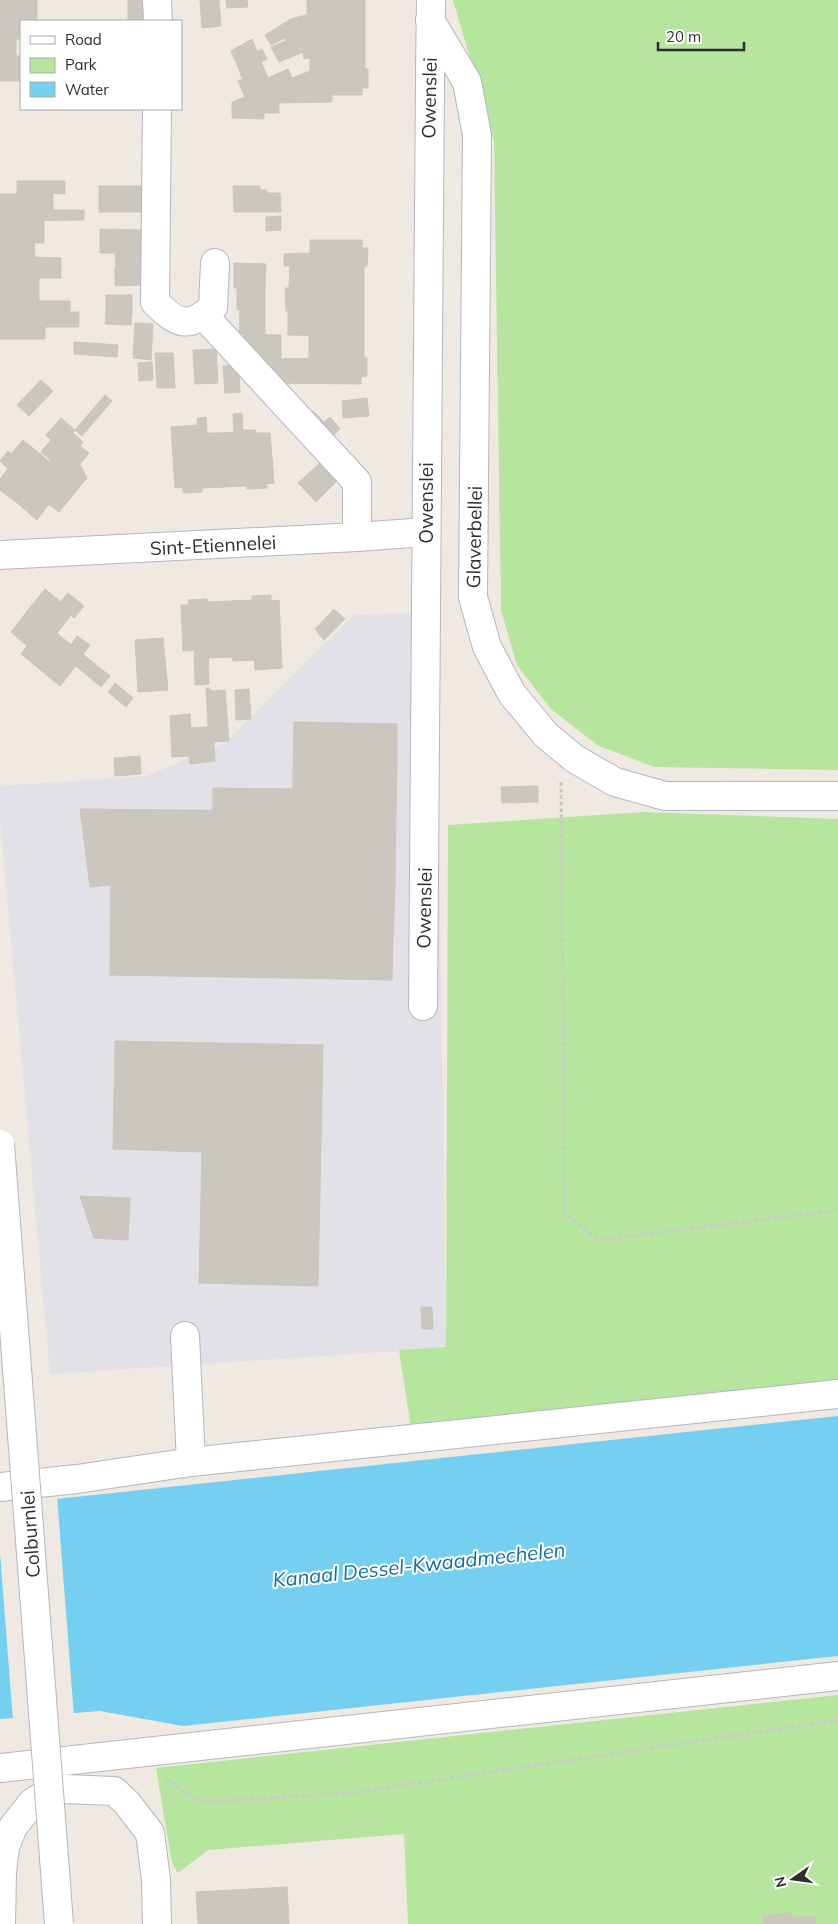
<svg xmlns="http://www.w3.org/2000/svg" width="838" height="1924" font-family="Mulish,sans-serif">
<rect width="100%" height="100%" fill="#efe9e1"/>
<path fill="#e3e1e8" d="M 436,612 L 446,1348 L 50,1374 L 0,819 L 0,786 L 147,776 L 226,742 L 354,615 Z"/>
<g fill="#b6e59e">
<path d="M 453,0 L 838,0 L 838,770 L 654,767 L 597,745 L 550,708 L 517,665 L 501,610 L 494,141 Z"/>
<path d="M 644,812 L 838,819 L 838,1381 L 411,1428 L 399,1350 L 446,1347 L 448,825 Z"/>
<path d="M 838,1695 L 838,1924 L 408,1924 L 404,1834 L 208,1850 L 178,1873 L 172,1863 L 156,1768 Z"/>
</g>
<path fill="#75cff0" d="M 838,1416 L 838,1656 L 183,1726 L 100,1711 L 0,1719 L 0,1505 Z"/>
<path fill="#efe9e1" d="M 57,1496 L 74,1716 L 13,1721 L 0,1553 L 0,1502 Z"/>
<g fill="#cbc7bf" stroke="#cbc5ba">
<path d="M 0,0 L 37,0 L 37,21 L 21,21 L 21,39 L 0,39 Z"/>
<path d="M 128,0 L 145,0 L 146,21 L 128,21 Z"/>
<path d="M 200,0 L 219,0 L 221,26 L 202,28 Z"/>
<path d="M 226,0 L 247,0 L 248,7 L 227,8 Z"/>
<path d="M 307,0 L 362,0 L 316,2 L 317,12 L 307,14 Z"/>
<path d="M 365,0 L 365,23 L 310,25 L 296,28 L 297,32 L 271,45 L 265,35 L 291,19 L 317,12 L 316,2 Z"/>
<path d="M 365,23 L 365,46 L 317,47 L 291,57 L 285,38 L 297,32 L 296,28 L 310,25 Z"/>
<path d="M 0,39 L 16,39 L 16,56 L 21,56 L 21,81 L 0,81 Z"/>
<path d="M 252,39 L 257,52 L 236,62 L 231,51 Z"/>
<path d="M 285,41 L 291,57 L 279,62 L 271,47 Z"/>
<path d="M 365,46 L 365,69 L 310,71 L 310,58 L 304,59 L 303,53 L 317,47 Z"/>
<path d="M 262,49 L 267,59 L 261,62 L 264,69 L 242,78 L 236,62 Z"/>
<path d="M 264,69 L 268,78 L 288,69 L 292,78 L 245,97 L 238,81 Z"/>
<path d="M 365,69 L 368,69 L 368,88 L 362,88 L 362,95 L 332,95 L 332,102 L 279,103 L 279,113 L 264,113 L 264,119 L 232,118 L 232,102 L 310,71 Z"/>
<path d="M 17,181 L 65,181 L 65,194 L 53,193 L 53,210 L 84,210 L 84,220 L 0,221 L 0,194 L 17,194 Z"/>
<rect x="99" y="186" width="42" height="26"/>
<path d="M 233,186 L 260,186 L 260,190 L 267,190 L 267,193 L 280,193 L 281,212 L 234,212 Z"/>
<path d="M 281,216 L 281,230 L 266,231 L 266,217 Z"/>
<rect x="0" y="221" width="44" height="22"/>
<path d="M 100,229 L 143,230 L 143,242 L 100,242 Z"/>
<path d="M 310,240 L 362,240 L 362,248 L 368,248 L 367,266 L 284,266 L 284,254 L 310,253 Z"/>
<path d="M 100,242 L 143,242 L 142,267 L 116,267 L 115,253 L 100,253 Z"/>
<path d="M 0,243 L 34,243 L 35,257 L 61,258 L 61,266 L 0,266 Z"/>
<path d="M 234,263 L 266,264 L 265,288 L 234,288 Z"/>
<path d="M 0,266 L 61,266 L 61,278 L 39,278 L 39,288 L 0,289 Z"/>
<path d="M 290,266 L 364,266 L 364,288 L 289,288 Z"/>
<path d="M 115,267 L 142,267 L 142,285 L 115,286 Z"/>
<path d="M 39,288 L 39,301 L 70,301 L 70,312 L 0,312 L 0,289 Z"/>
<path d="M 237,288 L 265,288 L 265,311 L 237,310 Z"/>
<path d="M 285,288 L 364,288 L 364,312 L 286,311 Z"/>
<rect x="106" y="295" width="26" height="17"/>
<path d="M 240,311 L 265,311 L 265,335 L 239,334 Z"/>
<path d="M 288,311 L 364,312 L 364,336 L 288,335 Z"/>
<path d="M 0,312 L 79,312 L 79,327 L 45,327 L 45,339 L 0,339 Z"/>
<path d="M 106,312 L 132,312 L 131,325 L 105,324 Z"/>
<path d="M 135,323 L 153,324 L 151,360 L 133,358 Z"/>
<path d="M 244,334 L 281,335 L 281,359 L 261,359 L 261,357 L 257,357 L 257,353 L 243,352 Z"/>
<rect x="309" y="336" width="55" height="22"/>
<path d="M 74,342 L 118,345 L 117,357 L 74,354 Z"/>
<path d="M 216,349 L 218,383 L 195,384 L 193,350 Z"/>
<path d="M 155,353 L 173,353 L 175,388 L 157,388 Z"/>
<path d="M 367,358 L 367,376 L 361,377 L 361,384 L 273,383 L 261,359 Z"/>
<path d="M 152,362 L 153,380 L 139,381 L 138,363 Z"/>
<path d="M 239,365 L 240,392 L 225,393 L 223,366 Z"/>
<path d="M 41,380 L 53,391 L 29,416 L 17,405 Z"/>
<path d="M 105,395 L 112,401 L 82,436 L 75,430 Z"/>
<path d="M 367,398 L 369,416 L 343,418 L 342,401 Z"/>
<path d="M 313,411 L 324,422 L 330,417 L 340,429 L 327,441 L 306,419 Z"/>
<path d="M 242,413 L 246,486 L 225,487 L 221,433 L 234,432 L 233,414 Z"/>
<path d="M 206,417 L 207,433 L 221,433 L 225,487 L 202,488 L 197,418 Z"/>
<path d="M 61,418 L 75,430 L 51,460 L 41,452 L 51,440 L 46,435 Z"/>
<path d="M 198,425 L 202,492 L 183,493 L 183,487 L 175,488 L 171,427 Z"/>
<path d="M 243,430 L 255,430 L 256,433 L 270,433 L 274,483 L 266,484 L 267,488 L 247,489 Z"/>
<path d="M 73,433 L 83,442 L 80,446 L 89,453 L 80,464 L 87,478 L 59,512 L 49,504 L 37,520 L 16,502 Z"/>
<path d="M 23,440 L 50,462 L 16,502 L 0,490 L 0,479 L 8,469 L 0,461 L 8,451 L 11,454 Z"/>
<path d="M 322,461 L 339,479 L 316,502 L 298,483 Z"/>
<path d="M 45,589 L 61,602 L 68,593 L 84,606 L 74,618 L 71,615 L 57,633 L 28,610 Z"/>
<path d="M 271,595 L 271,601 L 279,600 L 282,668 L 255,670 L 252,596 Z"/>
<path d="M 207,599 L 209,684 L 195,685 L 194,650 L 183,651 L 181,605 L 189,605 L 188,600 Z"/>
<path d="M 253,600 L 255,660 L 233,661 L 230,601 Z"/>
<path d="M 230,601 L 233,657 L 208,658 L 207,602 Z"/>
<path d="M 334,609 L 345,619 L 324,640 L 315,629 Z"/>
<path d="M 28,610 L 110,676 L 101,687 L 76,666 L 60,686 L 21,654 L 27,646 L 11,632 Z"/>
<path d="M 77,636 L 90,645 L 83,654 L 71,645 Z"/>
<path d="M 163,638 L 168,690 L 138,692 L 135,640 Z"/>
<path d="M 115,683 L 133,698 L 126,707 L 108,692 Z"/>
<path d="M 206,688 L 209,688 L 211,691 L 215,761 L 190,764 L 189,756 L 172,757 L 170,716 L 190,714 L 191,728 L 208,727 Z"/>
<path d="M 249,689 L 251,719 L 236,720 L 235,690 Z"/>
<path d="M 225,690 L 229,741 L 214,742 L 211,691 Z"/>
<path d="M 294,722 L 397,724 L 397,768 L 293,767 Z"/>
<path d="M 140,756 L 141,774 L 115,776 L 114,758 Z"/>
<path d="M 293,767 L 397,768 L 396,813 L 213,810 L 213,788 L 293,789 Z"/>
<path d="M 538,786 L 538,802 L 502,803 L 501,787 Z"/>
<path d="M 80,809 L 292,811 L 289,978 L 110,975 L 111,885 L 90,887 Z"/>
<path d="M 292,811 L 396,813 L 395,890 L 290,889 Z"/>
<path d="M 290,889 L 395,890 L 393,936 L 290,933 Z"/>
<path d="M 290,933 L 393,936 L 392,980 L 289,978 Z"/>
<path d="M 115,1041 L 323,1045 L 318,1286 L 199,1283 L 202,1152 L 113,1149 Z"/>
<path d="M 80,1196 L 130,1198 L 128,1240 L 94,1238 Z"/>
<path d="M 421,1307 L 432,1307 L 433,1329 L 422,1329 Z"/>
<path d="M 287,1887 L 289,1924 L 198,1924 L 196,1892 Z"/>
<path d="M 792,1913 L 793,1918 L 815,1916 L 815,1924 L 764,1924 L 763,1916 Z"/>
</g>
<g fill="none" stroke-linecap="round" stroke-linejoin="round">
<defs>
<g id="minor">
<path d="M 157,0 L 158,21"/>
<path d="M 430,20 L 467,82 L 477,135 L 473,597 L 487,647 L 512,694 L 546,735 L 575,759 L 615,782 L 665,796 L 838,796"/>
<path d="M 157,109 L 155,302 C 177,324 188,330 213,307 L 215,263"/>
<path d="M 204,316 L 357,482 L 357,537"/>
<path d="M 0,555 L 357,537 L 426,532"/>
<path d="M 423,1006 C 426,670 426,335 431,0"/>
<path d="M 185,1336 L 191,1462"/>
<path d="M 0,1487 L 77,1479 L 191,1462 L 838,1394"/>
<path d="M 0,1768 L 838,1676"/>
<path d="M 1,1924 L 2,1872 L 5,1847 L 13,1827 L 32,1803 L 41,1797 L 65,1789 L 114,1791 L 127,1803 L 150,1833 L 156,1880 L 157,1924"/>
</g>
</defs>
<use href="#minor" stroke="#b4b7c1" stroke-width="30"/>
<g stroke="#c9c9c9" stroke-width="3" stroke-dasharray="4 2.5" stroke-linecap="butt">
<path d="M 561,782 L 565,1213 L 599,1240 L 838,1210"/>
<path d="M 166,1779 L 200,1802 L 350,1793 L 838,1720"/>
</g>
<use href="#minor" stroke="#fff" stroke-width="28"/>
<defs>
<path id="minor-bridge" d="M 0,1144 L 59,1924"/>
</defs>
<use href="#minor-bridge" stroke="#b4b7c1" stroke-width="30" stroke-linecap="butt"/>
<use href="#minor-bridge" stroke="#fff" stroke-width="28"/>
</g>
<g text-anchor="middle" stroke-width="4" stroke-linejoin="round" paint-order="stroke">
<g font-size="19" fill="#2e2e2e" stroke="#fff">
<text transform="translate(429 98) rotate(-89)" y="7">Owenslei</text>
<text transform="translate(426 503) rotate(-90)" y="7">Owenslei</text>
<text transform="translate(474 537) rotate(-89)" y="7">Glaverbellei</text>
<text transform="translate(213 545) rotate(-3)" y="7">Sint-Etiennelei</text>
<text transform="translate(424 908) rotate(-89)" y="7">Owenslei</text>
<text transform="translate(30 1534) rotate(-94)" y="7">Colburnlei</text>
</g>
<g font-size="20" font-style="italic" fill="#0d6fa3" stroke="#fff">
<text transform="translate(419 1565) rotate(-6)" y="7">Kanaal Dessel-Kwaadmechelen</text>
</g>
</g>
<rect x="20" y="20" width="162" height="90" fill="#ffffff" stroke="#ababab"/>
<rect x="30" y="36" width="25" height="8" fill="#ffffff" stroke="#ababab"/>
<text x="65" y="45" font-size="15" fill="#2e2e2e">Road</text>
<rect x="30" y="58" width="25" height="15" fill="#b6e59e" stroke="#ababab"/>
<text x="65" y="70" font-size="15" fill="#2e2e2e">Park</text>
<rect x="30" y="82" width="25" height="15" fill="#75cff0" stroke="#ababab"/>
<text x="65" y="95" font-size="15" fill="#2e2e2e">Water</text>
<g transform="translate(793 1879) rotate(256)" stroke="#ffffff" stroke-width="4" paint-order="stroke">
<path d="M0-4L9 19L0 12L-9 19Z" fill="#2e2e2e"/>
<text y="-8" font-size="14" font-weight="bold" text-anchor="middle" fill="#2e2e2e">N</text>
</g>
<path d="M658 42v8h86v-8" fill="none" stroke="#2e2e2e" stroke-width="2.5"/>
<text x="666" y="42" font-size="15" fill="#2e2e2e" stroke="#ffffff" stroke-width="4" paint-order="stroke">20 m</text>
</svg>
